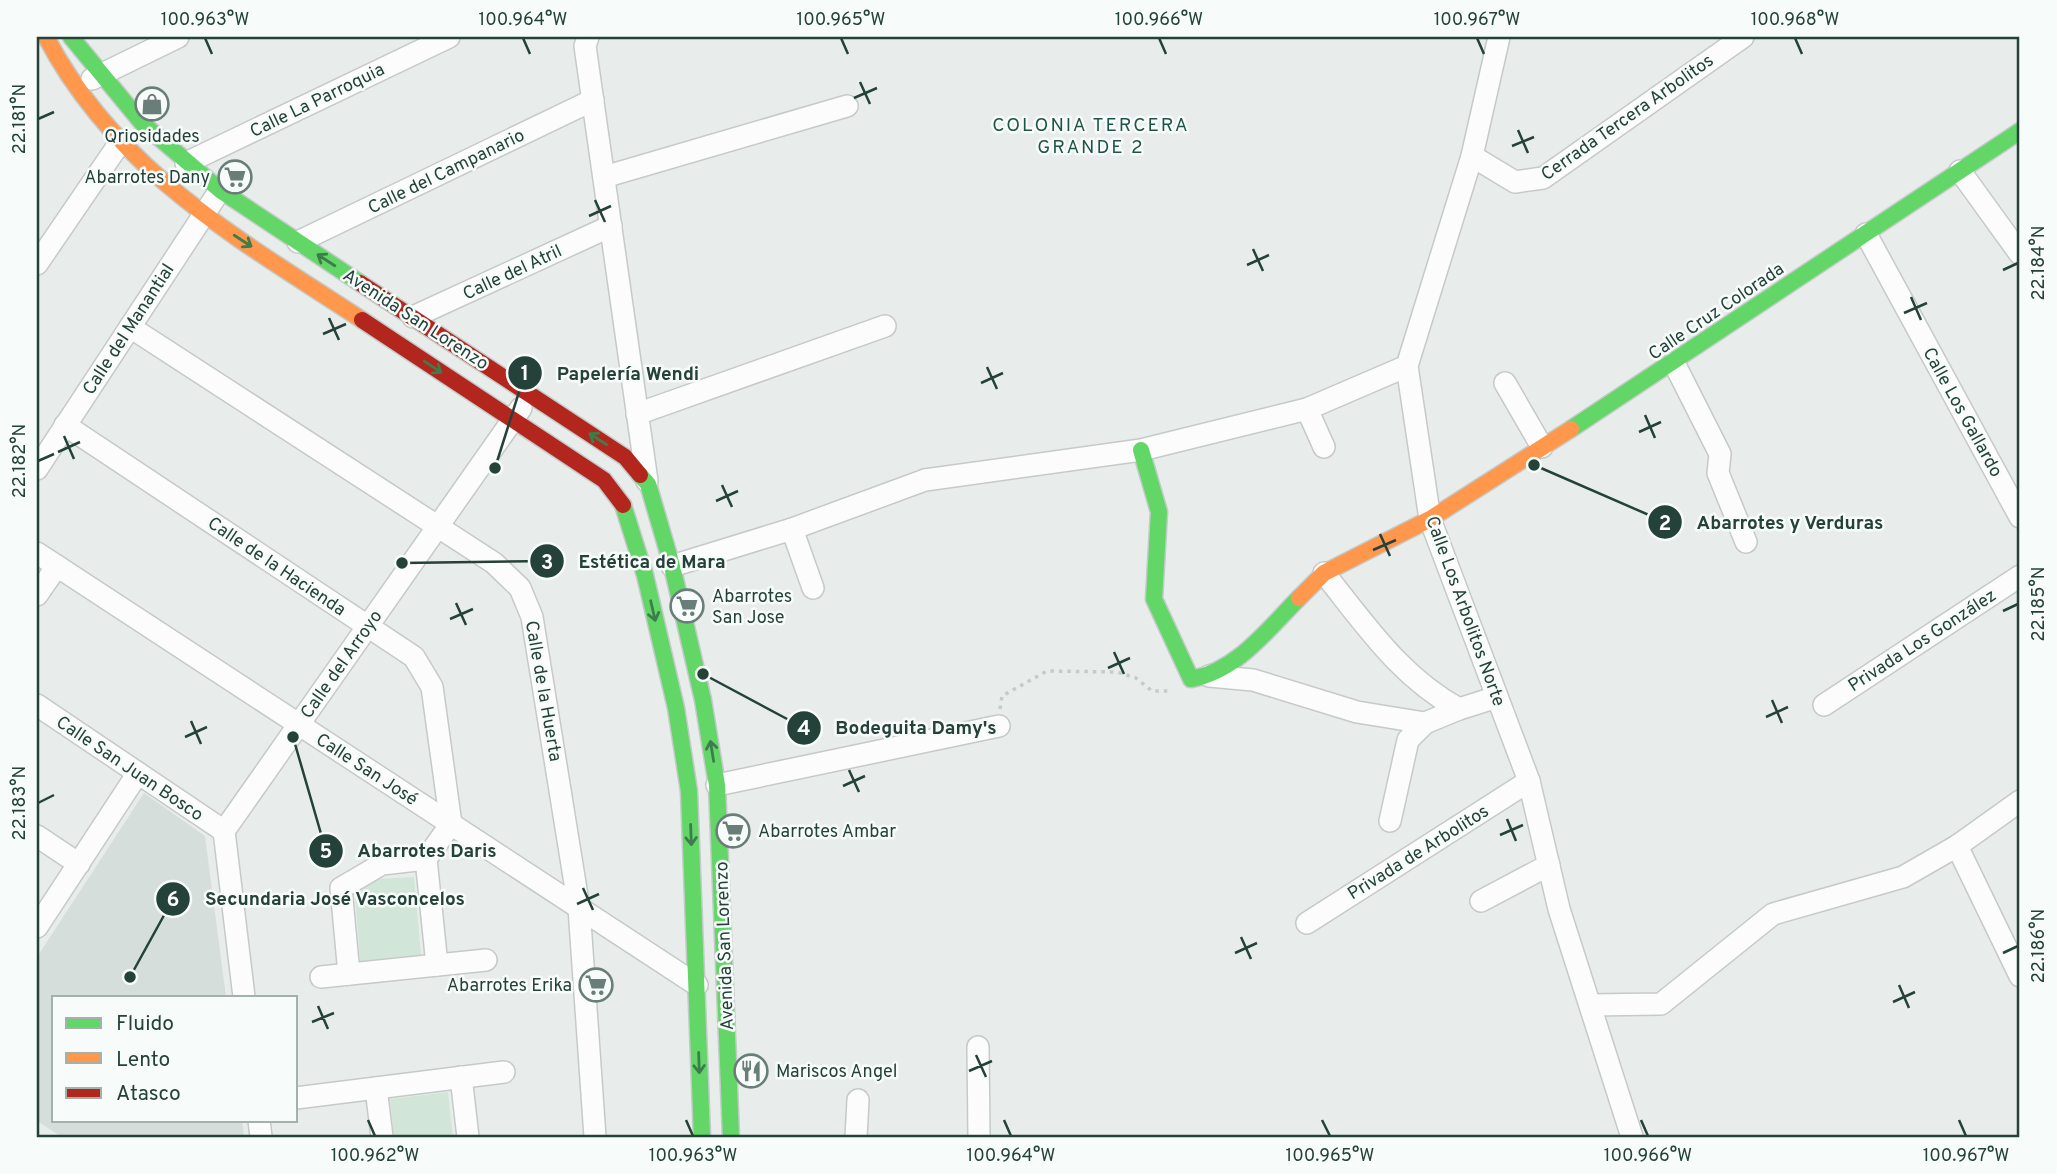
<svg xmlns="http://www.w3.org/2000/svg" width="2057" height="1174" font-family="Overpass,sans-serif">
<rect width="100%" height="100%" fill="#e8edeb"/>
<path fill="#d6dedb" d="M 144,793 L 205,836 L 226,997 L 54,997 L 54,1120 L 242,1120 L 244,1137 L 62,1137 L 37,1121 L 37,957 Z"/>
<g fill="#d1e6d8">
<path d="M 414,877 L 421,955 L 360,962 L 355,892 L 375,879 Z"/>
<path d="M 448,1092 L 453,1137 L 394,1137 L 390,1099 Z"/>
</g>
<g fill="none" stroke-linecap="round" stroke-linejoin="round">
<defs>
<g id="street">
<path d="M 588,37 L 585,46 L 647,481"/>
<path d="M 1499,37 L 1472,156 L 1407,366 L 1430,519 L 1529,781 L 1559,909 L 1632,1137"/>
<path d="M 92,79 L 178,37"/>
<path d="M 1472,156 L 1515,182 L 1543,178 L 1743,37"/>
<path d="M 186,163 L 449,37"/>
<path d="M 1960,171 L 2020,254"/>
<path d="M 604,177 L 847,106"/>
<path d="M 1866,234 L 2020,517"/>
<path d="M 298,242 L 593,100"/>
<path d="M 37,264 L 119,144"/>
<path d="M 413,317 L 611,226"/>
<path d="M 130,327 L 494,563 L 520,588 L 532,617 L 579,908 L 595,1137"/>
<path d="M 1674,363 L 1720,454 L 1718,473 L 1746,542"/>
<path d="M 1505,383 L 1542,447"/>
<path d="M 1307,409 L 1324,447"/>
<path d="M 637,414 L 885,326"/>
<path d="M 65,425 L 414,657 L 432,687 L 451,824 L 426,859 L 382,864 L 341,888 L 349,974"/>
<path d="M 37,469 L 220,190"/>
<path d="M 792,529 L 813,588"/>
<path d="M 37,553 L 697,985"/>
<path d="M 672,566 L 792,529 L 925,480 L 1141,450 L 1307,409 L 1407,366"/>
<path d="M 1324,573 C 1365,624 1400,677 1459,709 L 1497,697"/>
<path d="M 37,595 L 57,566"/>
<path d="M 1209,676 L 1253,680 L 1357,712 L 1425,723 L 1459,709"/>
<path d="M 37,705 L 224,831"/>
<path d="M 1824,705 L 2020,576"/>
<path d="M 717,785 L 999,726"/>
<path d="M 1390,821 L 1408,740 L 1425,723"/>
<path d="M 37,836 L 79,864"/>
<path d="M 1957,846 L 2020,976"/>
<path d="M 426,859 L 437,965"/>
<path d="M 1481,901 L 1549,865"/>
<path d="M 1307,923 L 1529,781"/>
<path d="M 37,927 L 138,773"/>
<path d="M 321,977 L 486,960"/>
<path d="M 244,997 L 224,831 L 521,408"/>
<path d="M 1590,1005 L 1661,1004 L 1773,914 L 1903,877 L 1957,846 L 2020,801"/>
<path d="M 978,1047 L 979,1137"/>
<path d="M 461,1077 L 468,1137"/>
<path d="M 376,1088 L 382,1137"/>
<path d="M 296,1098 L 504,1072"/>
<path d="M 259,1120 L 261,1137"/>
<path d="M 856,1137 L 858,1100"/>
</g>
<g id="fast">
<path d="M 71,37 L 142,123 L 220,190 L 360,283"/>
<path d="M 1571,429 L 2020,131"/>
<path d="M 1141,450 L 1159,512 L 1154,599 L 1191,679 C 1236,672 1268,629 1299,598"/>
<path d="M 640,475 L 648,484 L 672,566 L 703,700 L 717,785 L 731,1137"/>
<path d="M 623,505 L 645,575 L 676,708 L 689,791 L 702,1137"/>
</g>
<g id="slow">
<path d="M 46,37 C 117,172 239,239 362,320"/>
<path d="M 1299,598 L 1324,573 L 1430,519 L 1571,429"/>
</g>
<g id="jam">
<path d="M 360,283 L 625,457 L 640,475"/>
<path d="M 362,320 L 604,480 L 623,505"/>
</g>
</defs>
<use href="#street" stroke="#c5cac8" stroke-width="24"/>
<use href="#fast" stroke="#c3cbc8" stroke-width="19"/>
<use href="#slow" stroke="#c3cbc8" stroke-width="19"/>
<use href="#jam" stroke="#c3cbc8" stroke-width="19"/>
<path stroke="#c3ccca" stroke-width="3.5" stroke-dasharray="3.5 5" stroke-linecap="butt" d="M 1000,709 L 1002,696 L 1047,671 L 1117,672 L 1136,678 L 1152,691 L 1171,691"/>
<use href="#street" stroke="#fcfcfc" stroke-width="21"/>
<use href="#fast" stroke="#63d668" stroke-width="16"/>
<use href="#slow" stroke="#ff974d" stroke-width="16"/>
<use href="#jam" stroke="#b3261e" stroke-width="16"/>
</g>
<defs><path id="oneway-shaft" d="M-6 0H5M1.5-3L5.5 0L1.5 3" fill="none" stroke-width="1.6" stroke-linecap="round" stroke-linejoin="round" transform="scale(1.75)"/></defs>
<g stroke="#3d7d4c">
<use href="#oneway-shaft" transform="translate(243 241) rotate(33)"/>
<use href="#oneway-shaft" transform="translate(326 260) rotate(-147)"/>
<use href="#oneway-shaft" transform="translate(433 367) rotate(34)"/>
<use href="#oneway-shaft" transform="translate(598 439) rotate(-147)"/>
<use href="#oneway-shaft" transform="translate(653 611) rotate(77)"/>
<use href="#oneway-shaft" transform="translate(712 751) rotate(-99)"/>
<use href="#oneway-shaft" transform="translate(691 835) rotate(88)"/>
<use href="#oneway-shaft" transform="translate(699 1063) rotate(88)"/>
</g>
<path fill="none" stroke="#24423a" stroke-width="2.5" d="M 205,38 L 212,54M 523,38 L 530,54M 841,38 L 848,54M 1159,38 L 1166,54M 1477,38 L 1484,54M 1795,38 L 1802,54M 860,82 L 870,104M 854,98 L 877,88M 38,119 L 54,112M 1518,130 L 1528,153M 1512,146 L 1534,137M 595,200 L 605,222M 589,216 L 611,206M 1253,249 L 1263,271M 1247,265 L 1269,255M 2003,270 L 2018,263M 1911,297 L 1921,320M 1904,313 L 1927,303M 329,318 L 339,340M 323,334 L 346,324M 987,367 L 997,389M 981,383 L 1003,373M 1645,415 L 1655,438M 1639,432 L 1661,422M 64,436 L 74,459M 58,452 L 80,442M 38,461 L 54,454M 722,485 L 732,507M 716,501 L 738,491M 1380,534 L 1390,556M 1373,550 L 1396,540M 456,603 L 466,625M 2003,611 L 2018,604M 450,619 L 473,609M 1114,652 L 1124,674M 1108,668 L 1130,658M 1772,700 L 1782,723M 1766,717 L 1788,707M 191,721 L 201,744M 185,737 L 207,727M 849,770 L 859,792M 843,786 L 865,776M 38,803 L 54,795M 1507,819 L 1516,841M 1500,835 L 1523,825M 583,888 L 593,910M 577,904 L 599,894M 1241,937 L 1251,959M 1235,953 L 1257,943M 2003,953 L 2018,946M 1899,985 L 1909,1008M 1893,1002 L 1915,992M 318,1006 L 328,1029M 312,1022 L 334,1013M 976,1055 L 986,1077M 969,1071 L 992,1061M 368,1120 L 375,1136M 686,1120 L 693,1136M 1004,1120 L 1011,1136M 1322,1120 L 1330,1136M 1641,1120 L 1648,1136M 1959,1120 L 1966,1136"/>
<defs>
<symbol id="shop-ring" viewBox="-11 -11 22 22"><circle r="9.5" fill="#f7fbf9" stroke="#697e78" stroke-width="1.5"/><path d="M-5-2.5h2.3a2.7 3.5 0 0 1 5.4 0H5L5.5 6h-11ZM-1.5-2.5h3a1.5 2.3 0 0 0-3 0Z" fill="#697e78"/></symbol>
<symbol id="supermarket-ring" viewBox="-11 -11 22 22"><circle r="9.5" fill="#f7fbf9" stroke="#697e78" stroke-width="1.5"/><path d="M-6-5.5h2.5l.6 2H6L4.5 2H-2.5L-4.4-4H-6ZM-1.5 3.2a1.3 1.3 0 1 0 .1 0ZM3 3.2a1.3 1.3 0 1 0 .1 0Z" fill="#697e78"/></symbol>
<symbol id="restaurant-ring" viewBox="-11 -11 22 22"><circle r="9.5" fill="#f7fbf9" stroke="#697e78" stroke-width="1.5"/><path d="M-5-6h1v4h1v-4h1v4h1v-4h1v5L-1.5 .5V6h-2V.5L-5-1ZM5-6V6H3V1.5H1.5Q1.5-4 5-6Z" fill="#697e78"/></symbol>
</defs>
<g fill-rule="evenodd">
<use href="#shop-ring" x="133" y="85" width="38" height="38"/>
<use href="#supermarket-ring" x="216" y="158" width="38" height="38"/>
<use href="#supermarket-ring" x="668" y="587" width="38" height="38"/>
<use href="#supermarket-ring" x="714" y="812" width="38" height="38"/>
<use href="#supermarket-ring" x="577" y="966" width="38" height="38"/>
<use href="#restaurant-ring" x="732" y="1052" width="38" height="38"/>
</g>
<g text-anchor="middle" stroke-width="5" stroke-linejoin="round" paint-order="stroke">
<g font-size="18" fill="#24423a" stroke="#f7fbf9">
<text transform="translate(317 100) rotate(-26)" y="6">Calle La Parroquia</text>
<text transform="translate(1627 117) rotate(-35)" y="6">Cerrada Tercera Arbolitos</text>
<text transform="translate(446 171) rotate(-26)" y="6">Calle del Campanario</text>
<text transform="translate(512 272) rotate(-25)" y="6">Calle del Atril</text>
<text transform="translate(1716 311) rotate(-34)" y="6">Calle Cruz Colorada</text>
<text transform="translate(416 319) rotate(33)" y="6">Avenida San Lorenzo</text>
<text transform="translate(128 329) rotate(-57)" y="6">Calle del Manantial</text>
<text transform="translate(1963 412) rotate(61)" y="6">Calle Los Gallardo</text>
<text transform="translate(277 566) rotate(34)" y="6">Calle de la Hacienda</text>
<text transform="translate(1466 611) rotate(70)" y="6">Calle Los Arbolitos Norte</text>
<text transform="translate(1922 640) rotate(-33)" y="6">Privada Los González</text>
<text transform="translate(341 664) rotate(-55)" y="6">Calle del Arroyo</text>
<text transform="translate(544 691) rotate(80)" y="6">Calle de la Huerta</text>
<text transform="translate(130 768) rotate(34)" y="6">Calle San Juan Bosco</text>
<text transform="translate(367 769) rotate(33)" y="6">Calle San José</text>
<text transform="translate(1418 852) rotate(-32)" y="6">Privada de Arbolitos</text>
<text transform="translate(724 946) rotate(-92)" y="6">Avenida San Lorenzo</text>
</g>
<g font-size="18" fill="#24423a" stroke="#f7fbf9" text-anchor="start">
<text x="152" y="142" text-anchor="middle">Qriosidades</text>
<text x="210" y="183" text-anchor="end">Abarrotes Dany</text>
<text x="712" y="602">Abarrotes<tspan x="712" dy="21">San Jose</tspan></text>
<text x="758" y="837">Abarrotes Ambar</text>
<text x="572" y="991" text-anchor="end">Abarrotes Erika</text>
<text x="776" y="1077">Mariscos Angel</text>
</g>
<g font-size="19" letter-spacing="2" fill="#1f5548" stroke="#f7fbf9">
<text x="1091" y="131">COLONIA TERCERA<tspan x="1091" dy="22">GRANDE 2</tspan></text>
</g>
</g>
<path fill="none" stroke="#24423a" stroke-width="2.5" d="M495 468L525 373M1534 465L1665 522M402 563L547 561M703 674L804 728M293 737L326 851M130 977L173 899"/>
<g fill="#24423a" stroke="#f7fbf9" stroke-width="2.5">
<circle cx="495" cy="468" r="7"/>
<circle cx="1534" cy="465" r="7"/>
<circle cx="402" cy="563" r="7"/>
<circle cx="703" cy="674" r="7"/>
<circle cx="293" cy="737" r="7"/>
<circle cx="130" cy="977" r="7"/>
<circle cx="525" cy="373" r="18"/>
<circle cx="1665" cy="522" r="18"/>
<circle cx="547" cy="561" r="18"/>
<circle cx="804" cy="728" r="18"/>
<circle cx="326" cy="851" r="18"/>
<circle cx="173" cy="899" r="18"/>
</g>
<g font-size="21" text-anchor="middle" font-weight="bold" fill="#fff">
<text x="525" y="380">1</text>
<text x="1665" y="530">2</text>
<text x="547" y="569">3</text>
<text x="804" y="735">4</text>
<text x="326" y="858">5</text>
<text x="173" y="906">6</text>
</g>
<g font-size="19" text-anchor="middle" font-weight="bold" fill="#24423a" stroke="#f7fbf9" stroke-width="5" stroke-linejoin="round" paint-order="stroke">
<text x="628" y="380">Papelería Wendi</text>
<text x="1790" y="529">Abarrotes y Verduras</text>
<text x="652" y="568">Estética de Mara</text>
<text x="916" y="734">Bodeguita Damy's</text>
<text x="427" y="857">Abarrotes Daris</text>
<text x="335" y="905">Secundaria José Vasconcelos</text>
</g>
<rect width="2057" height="1174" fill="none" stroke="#f7fbf9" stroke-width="77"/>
<rect x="52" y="996" width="245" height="126" fill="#f7fbf9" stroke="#a3b1ad" stroke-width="2"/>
<rect x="66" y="1018" width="35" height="10" fill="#63d668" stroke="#a3b1ad" stroke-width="2"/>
<text x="116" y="1030" font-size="21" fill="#24423a">Fluido</text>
<rect x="66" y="1053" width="35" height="10" fill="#ff974d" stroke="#a3b1ad" stroke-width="2"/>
<text x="116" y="1066" font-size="21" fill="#24423a">Lento</text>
<rect x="66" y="1088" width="35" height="10" fill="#b3261e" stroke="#a3b1ad" stroke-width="2"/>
<text x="116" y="1100" font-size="21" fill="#24423a">Atasco</text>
<rect x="38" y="38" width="1980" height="1098" fill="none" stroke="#24423a" stroke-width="2.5"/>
<g font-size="18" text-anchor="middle" fill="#24423a">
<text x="205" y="25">100.963°W</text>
<text x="523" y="25">100.964°W</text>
<text x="841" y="25">100.965°W</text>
<text x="1159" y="25">100.966°W</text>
<text x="1477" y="25">100.967°W</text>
<text x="1795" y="25">100.968°W</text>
<text transform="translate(19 119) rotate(-90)" y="6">22.181°N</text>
<text transform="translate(2038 263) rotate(-90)" y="6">22.184°N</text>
<text transform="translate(19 461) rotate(-90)" y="6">22.182°N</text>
<text transform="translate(2038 604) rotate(-90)" y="6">22.185°N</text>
<text transform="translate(19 803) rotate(-90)" y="6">22.183°N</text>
<text transform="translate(2038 946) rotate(-90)" y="6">22.186°N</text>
<text x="375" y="1161">100.962°W</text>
<text x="693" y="1161">100.963°W</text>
<text x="1011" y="1161">100.964°W</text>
<text x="1330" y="1161">100.965°W</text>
<text x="1648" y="1161">100.966°W</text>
<text x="1966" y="1161">100.967°W</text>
</g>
</svg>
